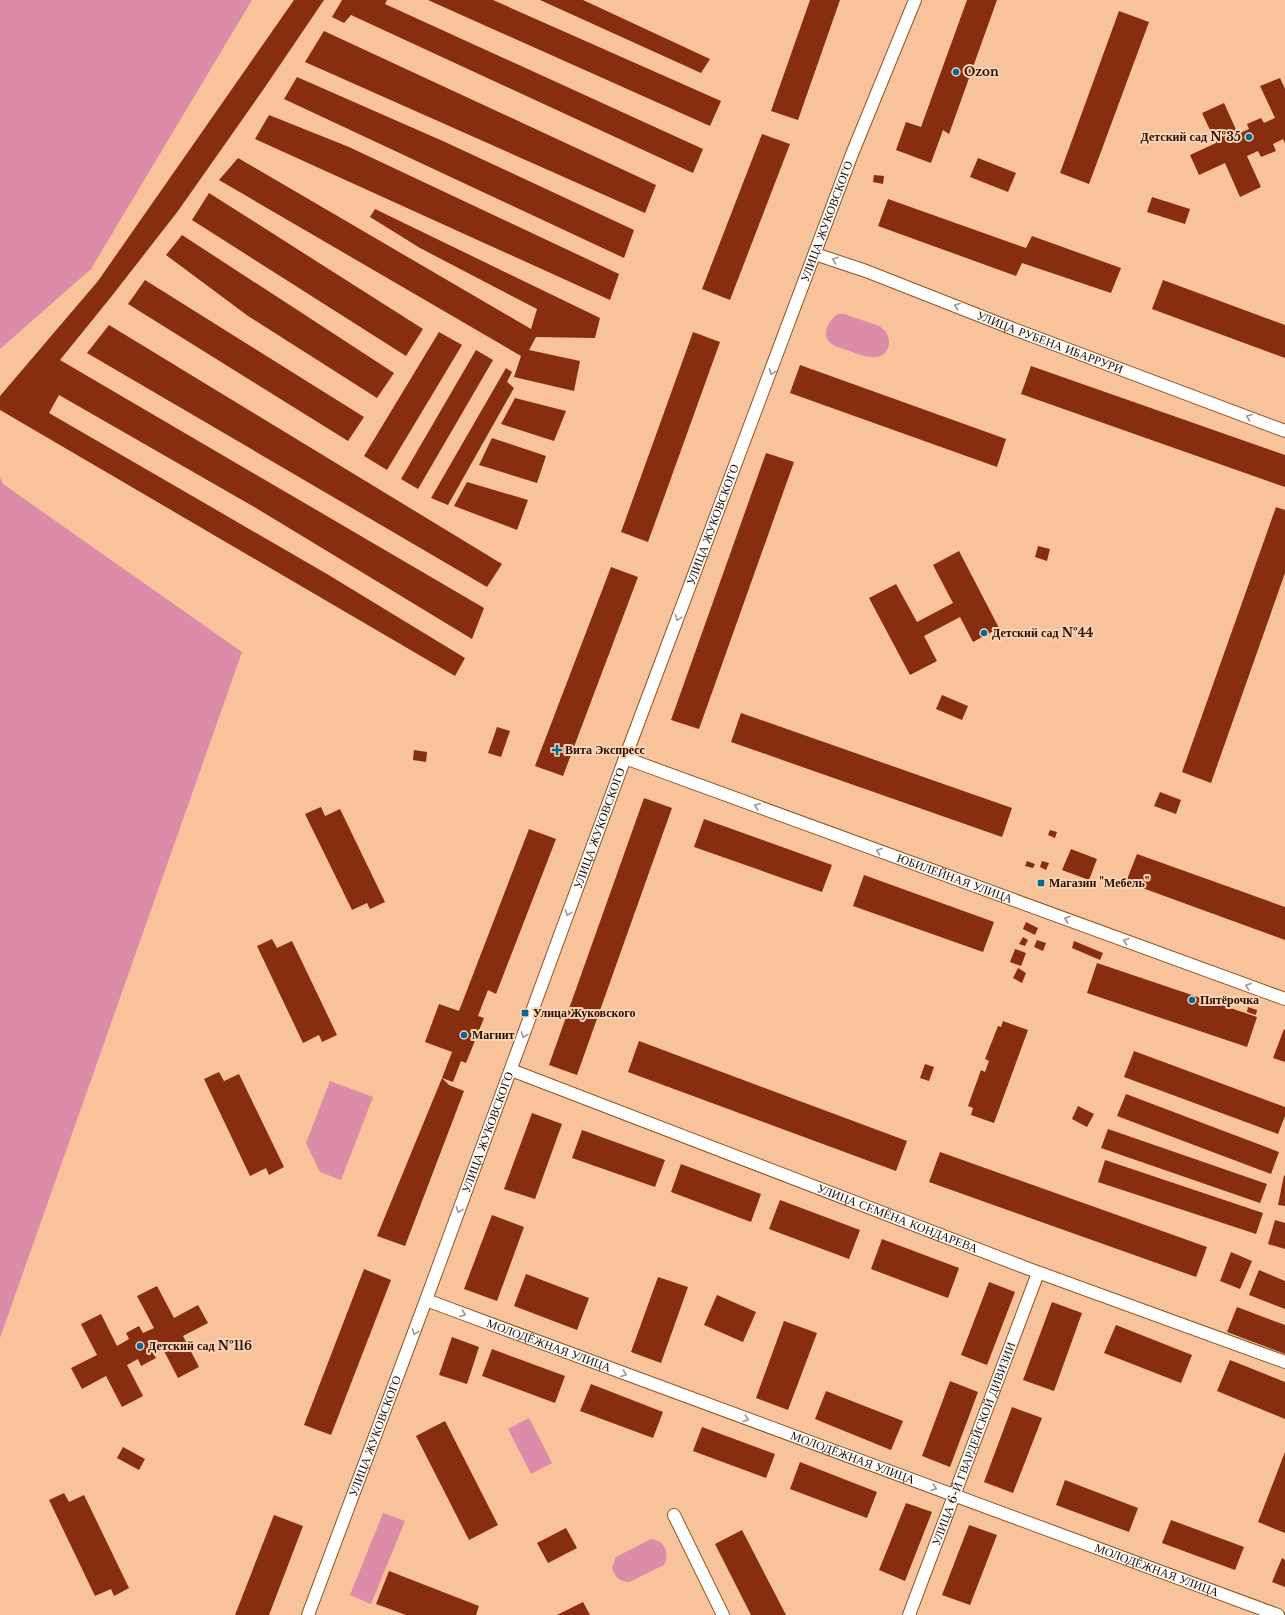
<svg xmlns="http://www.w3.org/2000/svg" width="1285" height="1615" font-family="'Libre Baskerville',serif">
<rect width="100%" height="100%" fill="#f8c29b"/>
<g fill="#dc8ba8">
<path d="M 0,0 L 252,0 L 91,269 L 0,349 Z"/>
<path d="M 838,314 L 844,314 L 879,326 C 885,330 890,336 889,344 C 885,366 860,355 847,350 C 841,348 831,346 828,340 C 822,331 831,318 838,314 Z"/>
<path d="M 0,478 L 3,484 L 242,652 L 0,1338 Z"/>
<path d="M 330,1081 L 373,1097 L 341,1180 L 320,1172 L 306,1143 Z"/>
<path d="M 529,1418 L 552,1463 L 531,1474 L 508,1429 Z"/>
<path d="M 383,1513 L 405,1521 L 371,1604 L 350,1595 Z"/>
<path d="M 651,1539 C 665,1541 670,1552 664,1565 L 629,1582 C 620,1582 615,1577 612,1568 L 616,1557 Z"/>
</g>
<g fill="#872d10">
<path d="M 294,0 L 324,0 L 263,90 L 178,211 L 111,297 L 60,360 L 484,608 L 472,639 L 256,508 L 59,395 L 49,413 L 327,574 L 465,658 L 455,676 L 0,410 L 0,396 L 98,281 Z"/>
<path d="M 342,0 L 387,0 L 385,4 L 703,149 L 693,173 L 351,15 L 344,23 L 332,17 Z"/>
<path d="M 428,0 L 493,0 L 721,101 L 710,126 Z"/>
<path d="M 540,0 L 583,0 L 710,59 L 701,73 Z"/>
<path d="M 810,0 L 840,0 L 798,120 L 771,111 Z"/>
<path d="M 967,0 L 997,0 L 949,134 L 943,130 L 931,163 L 896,150 L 906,122 L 921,127 Z"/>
<path d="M 1119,11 L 1149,22 L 1089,184 L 1060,173 Z"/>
<path d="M 324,31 L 656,185 L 645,213 L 305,62 Z"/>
<path d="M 297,77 L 445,142 L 634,230 L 624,258 L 284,99 Z"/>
<path d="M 1280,78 L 1285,89 L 1285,143 L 1283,139 L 1273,144 L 1276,151 L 1261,157 L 1258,151 L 1247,156 L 1261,187 L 1240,197 L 1225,163 L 1199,175 L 1190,155 L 1216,143 L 1202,113 L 1224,103 L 1238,134 L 1249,129 L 1247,124 L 1261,118 L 1264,123 L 1275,118 L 1260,86 Z"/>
<path d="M 269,115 L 349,147 L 619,274 L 610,300 L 255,139 Z"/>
<path d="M 762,134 L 790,144 L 730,300 L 702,289 Z"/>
<path d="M 238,158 L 531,329 L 537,309 L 420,248 L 370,217 L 375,209 L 600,318 L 595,338 L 536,337 L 529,350 L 580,361 L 574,391 L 514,377 L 521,356 L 219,180 Z"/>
<path d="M 978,158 L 1016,173 L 1008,192 L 970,177 Z"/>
<path d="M 874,175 L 884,176 L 883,184 L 873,182 Z"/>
<path d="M 209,193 L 423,329 L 406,356 L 192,220 Z"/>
<path d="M 1152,197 L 1190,209 L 1185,224 L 1147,212 Z"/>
<path d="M 888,199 L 1026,248 L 1032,236 L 1121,268 L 1111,293 L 1022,263 L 1016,276 L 878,226 Z"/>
<path d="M 182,235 L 394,373 L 377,398 L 248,316 L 166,255 Z"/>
<path d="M 145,280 L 364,417 L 348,441 L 128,304 Z"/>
<path d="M 1163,280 L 1285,325 L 1285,358 L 1152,309 Z"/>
<path d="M 109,325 L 502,564 L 487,587 L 87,353 Z"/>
<path d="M 439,332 L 462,345 L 387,470 L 364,456 Z"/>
<path d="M 693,332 L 720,342 L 648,542 L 621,532 Z"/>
<path d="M 476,350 L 493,360 L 418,489 L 401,479 Z"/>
<path d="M 800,365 L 1006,439 L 997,467 L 790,393 Z"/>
<path d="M 1031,366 L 1285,455 L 1285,487 L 1021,394 Z"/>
<path d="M 506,368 L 512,372 L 507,382 L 514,388 L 448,505 L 431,498 Z"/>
<path d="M 515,398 L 566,411 L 554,441 L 501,424 Z"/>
<path d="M 492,438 L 546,456 L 537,483 L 479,465 Z"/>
<path d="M 766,453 L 794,462 L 699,729 L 671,720 Z"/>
<path d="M 467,482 L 528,500 L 517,530 L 454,506 Z"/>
<path d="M 1276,507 L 1285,510 L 1285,573 L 1211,783 L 1182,772 Z"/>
<path d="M 1038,546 L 1050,549 L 1047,561 L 1035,557 Z"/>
<path d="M 959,551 L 999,628 L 973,642 L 960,617 L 924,636 L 937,661 L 910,675 L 869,598 L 896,584 L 917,622 L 953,603 L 933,565 Z"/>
<path d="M 611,567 L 638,577 L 563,776 L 535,766 Z"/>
<path d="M 942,695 L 968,706 L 962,720 L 936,709 Z"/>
<path d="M 741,713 L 1012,808 L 1002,837 L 731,742 Z"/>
<path d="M 497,727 L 510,731 L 501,757 L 488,753 Z"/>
<path d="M 414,750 L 427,752 L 426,762 L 413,760 Z"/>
<path d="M 1160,792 L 1181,800 L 1176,814 L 1154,806 Z"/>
<path d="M 644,798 L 672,808 L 577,1075 L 549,1065 Z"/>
<path d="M 321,807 L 325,816 L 340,809 L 385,902 L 370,909 L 367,903 L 352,910 L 305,814 Z"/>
<path d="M 704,819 L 832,865 L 822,892 L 694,847 Z"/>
<path d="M 529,829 L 556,839 L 496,994 L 488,990 L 478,1016 L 484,1018 L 466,1063 L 461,1061 L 453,1082 L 442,1078 L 452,1052 L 425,1042 L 439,1004 L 459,1011 Z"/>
<path d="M 1050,830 L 1057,832 L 1055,838 L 1048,835 Z"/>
<path d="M 1071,849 L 1097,859 L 1089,880 L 1062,870 Z"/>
<path d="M 1137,854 L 1285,907 L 1285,940 L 1126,882 Z"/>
<path d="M 1027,861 L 1035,864 L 1033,868 L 1025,866 Z"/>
<path d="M 1042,861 L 1049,863 L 1046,870 L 1040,867 Z"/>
<path d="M 864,875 L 994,922 L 983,952 L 853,906 Z"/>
<path d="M 1026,922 L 1038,928 L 1035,935 L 1023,929 Z"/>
<path d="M 1023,937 L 1028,940 L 1025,946 L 1019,944 Z"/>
<path d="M 272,939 L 277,948 L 292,941 L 337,1035 L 322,1042 L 319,1035 L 303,1043 L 257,946 Z"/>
<path d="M 1037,940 L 1046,943 L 1043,951 L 1034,947 Z"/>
<path d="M 1074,941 L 1103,953 L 1100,960 L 1072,948 Z"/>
<path d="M 1015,949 L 1026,953 L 1021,966 L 1010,962 Z"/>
<path d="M 1097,963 L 1257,1017 L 1247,1047 L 1087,993 Z"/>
<path d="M 1018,968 L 1026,973 L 1022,983 L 1013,978 Z"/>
<path d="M 1248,1007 L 1257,1010 L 1256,1015 L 1247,1012 Z"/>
<path d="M 1003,1021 L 1028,1030 L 994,1123 L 971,1115 L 973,1108 L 968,1106 L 981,1070 L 985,1072 L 989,1061 L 985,1059 L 998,1026 L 1001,1027 Z"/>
<path d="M 1284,1029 L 1285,1030 L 1285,1062 L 1273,1058 Z"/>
<path d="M 639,1041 L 907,1141 L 896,1171 L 628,1072 Z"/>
<path d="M 1134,1051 L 1285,1107 L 1285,1116 L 1278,1134 L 1124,1077 Z"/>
<path d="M 925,1064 L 934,1067 L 929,1081 L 920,1078 Z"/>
<path d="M 219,1072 L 224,1081 L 239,1074 L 284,1167 L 269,1175 L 266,1168 L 250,1176 L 204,1079 Z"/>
<path d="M 442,1078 L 449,1085 L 464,1091 L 405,1246 L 377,1236 Z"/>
<path d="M 1126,1094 L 1279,1152 L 1271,1174 L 1117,1116 Z"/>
<path d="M 1078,1106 L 1094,1114 L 1087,1127 L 1072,1119 Z"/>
<path d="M 532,1113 L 562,1124 L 535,1199 L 504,1189 Z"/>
<path d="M 1108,1129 L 1267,1184 L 1260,1203 L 1101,1148 Z"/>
<path d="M 582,1130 L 665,1160 L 655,1187 L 572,1158 Z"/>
<path d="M 940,1152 L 1207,1247 L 1196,1277 L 929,1182 Z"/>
<path d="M 1105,1160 L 1263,1213 L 1256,1234 L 1098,1182 Z"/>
<path d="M 681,1164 L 761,1194 L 751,1222 L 671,1192 Z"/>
<path d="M 1284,1175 L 1285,1176 L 1285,1206 L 1278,1205 Z"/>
<path d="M 780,1200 L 860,1230 L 849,1259 L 769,1229 Z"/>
<path d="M 492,1215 L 524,1227 L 497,1301 L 464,1289 Z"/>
<path d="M 1275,1220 L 1285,1223 L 1285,1249 L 1268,1244 Z"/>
<path d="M 882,1239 L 959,1268 L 948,1298 L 871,1269 Z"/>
<path d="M 1231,1252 L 1252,1261 L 1240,1289 L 1220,1281 Z"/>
<path d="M 364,1269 L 391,1280 L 331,1435 L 304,1425 Z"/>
<path d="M 1259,1270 L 1285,1281 L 1285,1309 L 1249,1295 Z"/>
<path d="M 526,1274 L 589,1298 L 577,1330 L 514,1306 Z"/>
<path d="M 658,1277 L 688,1287 L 661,1363 L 631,1352 Z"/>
<path d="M 989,1282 L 1015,1292 L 987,1365 L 961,1355 Z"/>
<path d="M 157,1286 L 174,1318 L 198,1305 L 208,1323 L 183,1336 L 199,1367 L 178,1378 L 162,1347 L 152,1352 L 156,1358 L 141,1366 L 138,1359 L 127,1365 L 143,1396 L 122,1407 L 106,1376 L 82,1389 L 71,1368 L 97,1355 L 81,1324 L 101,1314 L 117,1346 L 129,1339 L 126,1333 L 139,1326 L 143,1333 L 154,1328 L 137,1296 Z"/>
<path d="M 717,1295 L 756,1312 L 743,1342 L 704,1325 Z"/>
<path d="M 1052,1302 L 1082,1313 L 1054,1391 L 1023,1380 Z"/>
<path d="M 1237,1307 L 1285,1325 L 1285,1354 L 1227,1332 Z"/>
<path d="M 784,1321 L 817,1333 L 788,1410 L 756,1398 Z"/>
<path d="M 1116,1325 L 1192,1355 L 1181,1383 L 1104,1353 Z"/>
<path d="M 452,1337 L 479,1347 L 467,1384 L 439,1375 Z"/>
<path d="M 492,1349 L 565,1376 L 555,1403 L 482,1376 Z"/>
<path d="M 1230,1360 L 1285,1382 L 1285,1419 L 1217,1391 Z"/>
<path d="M 950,1381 L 978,1392 L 950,1467 L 922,1456 Z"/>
<path d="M 591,1384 L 663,1412 L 653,1438 L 580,1411 Z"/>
<path d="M 826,1391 L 903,1421 L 891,1450 L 815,1419 Z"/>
<path d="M 1012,1407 L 1042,1418 L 1013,1493 L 984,1482 Z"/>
<path d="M 445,1421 L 498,1525 L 469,1540 L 416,1436 Z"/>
<path d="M 702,1427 L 775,1454 L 766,1478 L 693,1451 Z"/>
<path d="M 123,1447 L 145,1459 L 139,1470 L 117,1458 Z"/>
<path d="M 1285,1452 L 1285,1533 L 1258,1522 Z"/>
<path d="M 800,1462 L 877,1492 L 867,1518 L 790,1489 Z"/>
<path d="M 1065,1480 L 1138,1508 L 1129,1532 L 1056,1505 Z"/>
<path d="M 64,1493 L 69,1502 L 84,1495 L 129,1588 L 114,1596 L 111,1589 L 95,1596 L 49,1500 Z"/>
<path d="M 906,1503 L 932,1512 L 905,1581 L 879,1570 Z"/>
<path d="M 274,1515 L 303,1526 L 269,1615 L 235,1615 Z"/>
<path d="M 1171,1520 L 1244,1547 L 1235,1570 L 1162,1543 Z"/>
<path d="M 969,1525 L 997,1535 L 970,1605 L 942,1595 Z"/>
<path d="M 566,1528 L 577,1548 L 548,1563 L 537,1543 Z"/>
<path d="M 742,1530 L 786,1615 L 751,1615 L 715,1544 Z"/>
<path d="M 1282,1558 L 1285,1560 L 1285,1587 L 1272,1582 Z"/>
<path d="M 389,1571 L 479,1606 L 476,1615 L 406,1615 L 376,1604 Z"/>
<path d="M 583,1602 L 590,1615 L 557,1615 Z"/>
</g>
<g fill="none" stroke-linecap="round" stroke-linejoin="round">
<defs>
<g id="minor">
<path id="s1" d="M 815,254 L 866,271 L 1011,328 L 1285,431"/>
<path id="s2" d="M 625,758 L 1285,999"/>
<path id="s3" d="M 511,1070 L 1029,1269 L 1285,1362"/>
<path id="s4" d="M 426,1300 L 1278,1615"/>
<path d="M 674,1515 L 723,1615"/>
<path id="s5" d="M 308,1615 L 426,1300 L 625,758 L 852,154 L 915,0"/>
<path id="s6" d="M 909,1615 L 1038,1273"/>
</g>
</defs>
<use href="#minor" stroke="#905422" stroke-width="14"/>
<use href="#minor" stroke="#fff" stroke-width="12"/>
</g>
<defs><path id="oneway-chevron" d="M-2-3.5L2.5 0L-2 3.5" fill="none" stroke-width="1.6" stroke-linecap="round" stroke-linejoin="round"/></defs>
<g stroke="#9e938c">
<use href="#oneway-chevron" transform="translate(835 260) rotate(-161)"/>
<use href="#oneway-chevron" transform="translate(957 306) rotate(-159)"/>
<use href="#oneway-chevron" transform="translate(772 372) rotate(111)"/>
<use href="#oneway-chevron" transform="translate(1249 417) rotate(-159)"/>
<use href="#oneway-chevron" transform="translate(678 618) rotate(111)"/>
<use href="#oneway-chevron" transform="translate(757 806) rotate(-160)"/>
<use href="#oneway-chevron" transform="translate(879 851) rotate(-160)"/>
<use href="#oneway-chevron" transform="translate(568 913) rotate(110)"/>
<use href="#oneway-chevron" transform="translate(1067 919) rotate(-160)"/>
<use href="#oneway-chevron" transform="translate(1126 941) rotate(-160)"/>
<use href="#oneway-chevron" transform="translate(1248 986) rotate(-160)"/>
<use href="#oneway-chevron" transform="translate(524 1035) rotate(110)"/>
<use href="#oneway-chevron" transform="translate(459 1210) rotate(110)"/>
<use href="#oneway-chevron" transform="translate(463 1314) rotate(20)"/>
<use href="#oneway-chevron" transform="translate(415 1332) rotate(111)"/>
<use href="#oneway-chevron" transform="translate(624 1374) rotate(20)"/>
<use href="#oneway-chevron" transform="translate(746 1419) rotate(20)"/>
<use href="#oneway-chevron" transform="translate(934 1488) rotate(20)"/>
</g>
<g fill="#006996" stroke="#fcd3b5" stroke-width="1.5">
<circle cx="956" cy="72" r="4"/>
<circle cx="1249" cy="137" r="4"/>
<circle cx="984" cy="633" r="4"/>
<path d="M555 744h4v4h4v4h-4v4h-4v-4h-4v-4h4z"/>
<rect x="1037" y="879" width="8" height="8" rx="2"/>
<circle cx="1192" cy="1000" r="4"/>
<rect x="521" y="1009" width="8" height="8" rx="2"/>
<circle cx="464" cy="1035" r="4"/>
<circle cx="140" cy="1346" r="4"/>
</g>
<g text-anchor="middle" stroke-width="4" stroke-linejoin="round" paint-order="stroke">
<g font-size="12" font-weight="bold" fill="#270f00" stroke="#fcd3b5" text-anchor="start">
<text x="964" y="76">Ozon</text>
<text x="1241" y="141" text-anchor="end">Детский сад №35</text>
<text x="992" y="637">Детский сад №44</text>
<text x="565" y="754">Вита Экспресс</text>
<text x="1049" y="887">Магазин "Мебель"</text>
<text x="1200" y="1004">Пятёрочка</text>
<text x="533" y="1017">Улица Жуковского</text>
<text x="472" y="1039">Магнит</text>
<text x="148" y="1350">Детский сад №116</text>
</g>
<g font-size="12" fill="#270f00" stroke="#fcd3b5">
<text dy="4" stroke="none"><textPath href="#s5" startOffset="1487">УЛИЦА ЖУКОВСКОГО</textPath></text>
<text dy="4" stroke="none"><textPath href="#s1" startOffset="251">УЛИЦА РУБЕНА ИБАРРУРИ</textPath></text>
<text dy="4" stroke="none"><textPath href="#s5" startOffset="1163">УЛИЦА ЖУКОВСКОГО</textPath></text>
<text dy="4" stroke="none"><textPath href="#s5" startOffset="839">УЛИЦА ЖУКОВСКОГО</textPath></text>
<text dy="4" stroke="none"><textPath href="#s2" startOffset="351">ЮБИЛЕЙНАЯ УЛИЦА</textPath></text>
<text dy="4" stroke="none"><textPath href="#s5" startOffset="515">УЛИЦА ЖУКОВСКОГО</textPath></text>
<text dy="4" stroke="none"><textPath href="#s3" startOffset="414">УЛИЦА СЕМЁНА КОНДАРЕВА</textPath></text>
<text dy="4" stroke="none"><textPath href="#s4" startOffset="131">МОЛОДЁЖНАЯ УЛИЦА</textPath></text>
<text dy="4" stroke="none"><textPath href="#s5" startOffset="191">УЛИЦА ЖУКОВСКОГО</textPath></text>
<text dy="4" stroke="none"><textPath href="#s6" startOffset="183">УЛИЦА 6-Й ГВАРДЕЙСКОЙ ДИВИЗИИ</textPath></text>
<text dy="4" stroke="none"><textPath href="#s4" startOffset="455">МОЛОДЁЖНАЯ УЛИЦА</textPath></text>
<text dy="4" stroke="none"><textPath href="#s4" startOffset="779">МОЛОДЁЖНАЯ УЛИЦА</textPath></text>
</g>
</g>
</svg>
